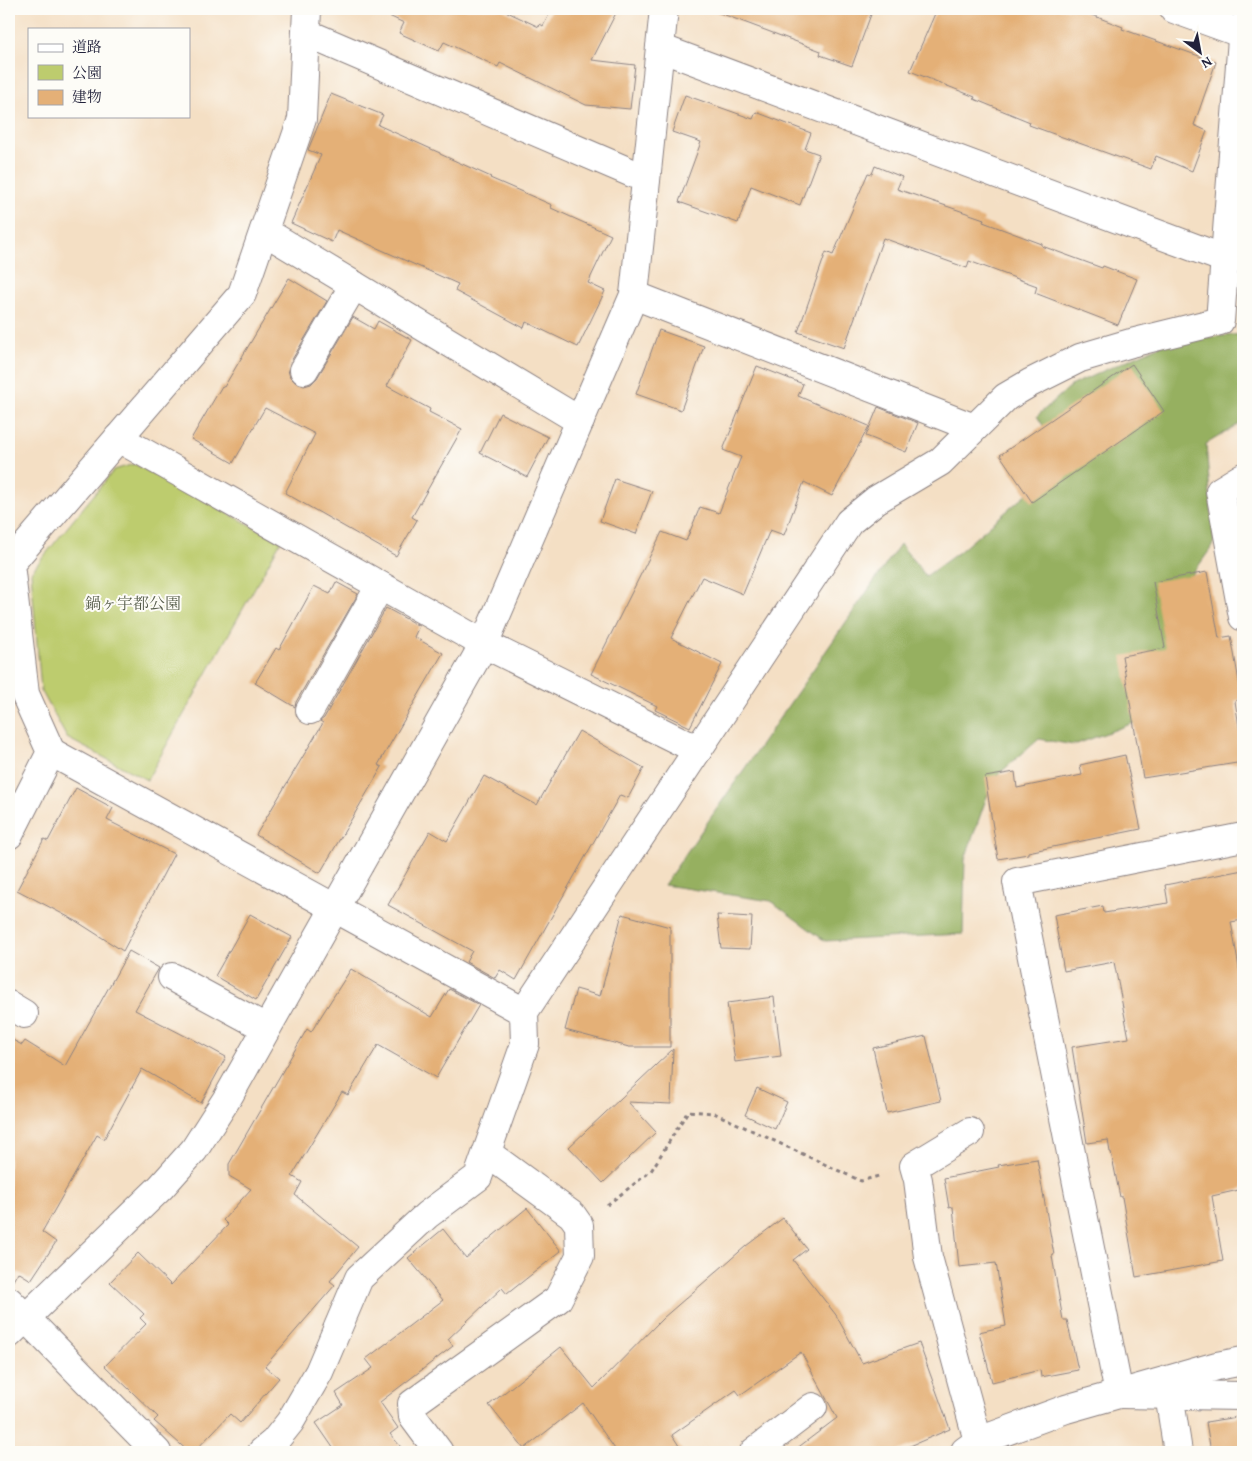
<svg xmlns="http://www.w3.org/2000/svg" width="1252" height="1461" font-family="'Gentium Book Plus','Noto Serif JP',serif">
<rect width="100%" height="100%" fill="#fdfcf7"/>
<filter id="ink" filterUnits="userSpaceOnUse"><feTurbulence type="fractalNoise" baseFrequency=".02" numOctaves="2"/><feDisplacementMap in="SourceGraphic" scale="10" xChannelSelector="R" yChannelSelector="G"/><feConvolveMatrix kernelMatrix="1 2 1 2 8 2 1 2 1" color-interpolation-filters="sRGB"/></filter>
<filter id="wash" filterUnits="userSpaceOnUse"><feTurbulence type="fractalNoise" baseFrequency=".0096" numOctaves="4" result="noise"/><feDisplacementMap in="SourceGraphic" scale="20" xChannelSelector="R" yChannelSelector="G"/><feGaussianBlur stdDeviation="1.12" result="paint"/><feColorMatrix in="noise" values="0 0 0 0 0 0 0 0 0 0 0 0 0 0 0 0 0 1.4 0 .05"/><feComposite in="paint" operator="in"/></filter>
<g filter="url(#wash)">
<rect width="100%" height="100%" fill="#f4dfc4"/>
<path fill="#bdcc6e" stroke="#707754" d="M 134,464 L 281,541 L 147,780 L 67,738 L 41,690 L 31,572 L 114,470 Z"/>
<path fill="#96b061" stroke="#5c694e" d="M 1243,334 L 1243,422 L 1206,444 L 1214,544 L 1170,606 L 1180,668 L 1139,721 L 1074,745 L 1039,739 L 993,779 L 965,859 L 963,934 L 825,941 L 771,901 L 664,885 L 900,544 L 926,576 L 959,552 L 1065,461 L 1037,416 L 1072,385 L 1170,341 Z"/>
<g id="blocks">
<g fill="#e4b077">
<path d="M 374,9 L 501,9 L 539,27 L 540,24 L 543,26 L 552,9 L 618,9 L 592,60 L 635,65 L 630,109 L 586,105 L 500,63 L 498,67 L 444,42 L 439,51 L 399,33 L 404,23 Z"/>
<path d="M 718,9 L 873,9 L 852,66 L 820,55 L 821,51 L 717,12 Z"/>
<path d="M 937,9 L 1076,9 L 1123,27 L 1122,29 L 1216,62 L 1194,125 L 1207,131 L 1192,171 L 1156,156 L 1151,169 L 1029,125 L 1030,122 L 974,99 L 975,97 L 910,71 Z"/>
<path d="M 331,94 L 383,115 L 378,125 L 440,153 L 440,154 L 491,177 L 490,178 L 552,205 L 551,208 L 611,235 L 588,283 L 605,291 L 578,347 L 526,322 L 524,328 L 455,291 L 458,284 L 337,230 L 332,242 L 291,223 L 321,155 L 308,150 Z"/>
<path d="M 685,95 L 753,119 L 756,112 L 811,133 L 805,149 L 819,154 L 800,205 L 751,186 L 738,223 L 679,202 L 701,142 L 672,132 Z"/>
<path d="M 875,166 L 902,177 L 897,189 L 984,219 L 983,222 L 1042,244 L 1042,246 L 1102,268 L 1103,266 L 1137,279 L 1118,325 L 1035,293 L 1037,286 L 969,261 L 967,268 L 883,238 L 844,348 L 798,332 L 826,252 L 833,255 L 868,173 L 872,174 Z"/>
<path d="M 289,278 L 327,301 L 290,363 L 288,370 L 290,377 L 296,383 L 304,386 L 311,384 L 317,378 L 353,317 L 374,329 L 378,321 L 412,340 L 387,386 L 430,409 L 429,412 L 462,429 L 412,517 L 417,520 L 396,556 L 285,493 L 315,434 L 265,408 L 233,463 L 191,439 L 222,386 L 224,387 Z"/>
<path d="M 659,330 L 704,346 L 681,410 L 636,394 Z"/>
<path d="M 1132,364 L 1164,411 L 1032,502 L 1000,455 Z"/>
<path d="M 757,366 L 803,384 L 798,396 L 869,426 L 832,496 L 804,482 L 784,535 L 770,530 L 743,594 L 702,577 L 671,638 L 722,664 L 690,727 L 655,710 L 657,706 L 591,674 L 662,532 L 686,541 L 700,507 L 719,513 L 741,457 L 723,450 Z"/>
<path d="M 878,407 L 918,423 L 906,452 L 866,436 Z"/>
<path d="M 500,413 L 548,437 L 527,477 L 480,453 Z"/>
<path d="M 615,479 L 652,491 L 636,534 L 600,521 Z"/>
<path d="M 1207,572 L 1219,638 L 1231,636 L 1242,699 L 1235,701 L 1243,752 L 1243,762 L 1143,778 L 1122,656 L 1165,648 L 1153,582 Z"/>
<path d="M 336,582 L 358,594 L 296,702 L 295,707 L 255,683 L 276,648 L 279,650 L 314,586 L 330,594 Z"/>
<path d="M 386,608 L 419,626 L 414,637 L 443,653 L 378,765 L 382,767 L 320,873 L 256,835 L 323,723 L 320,721 L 324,718 Z"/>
<path d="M 579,731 L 644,768 L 628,798 L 620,795 L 516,980 L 500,970 L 495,978 L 466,962 L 472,951 L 388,905 L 430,831 L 447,841 L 484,776 L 537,805 Z"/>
<path d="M 1125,755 L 1141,829 L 1028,852 L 1028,854 L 998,859 L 985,777 L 1015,772 L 1017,788 L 1082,775 L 1080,765 Z"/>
<path d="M 76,788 L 113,808 L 107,820 L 174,854 L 123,951 L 76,921 L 17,890 L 44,839 L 48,841 Z"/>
<path d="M 1243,870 L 1243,920 L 1231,922 L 1243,991 L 1243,1189 L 1212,1196 L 1223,1261 L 1136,1277 L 1122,1197 L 1120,1197 L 1111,1152 L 1110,1152 L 1108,1140 L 1087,1143 L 1072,1047 L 1129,1038 L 1114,962 L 1064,971 L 1054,915 L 1103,906 L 1104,913 L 1168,903 L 1165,885 Z"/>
<path d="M 250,914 L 292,937 L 256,1000 L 215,976 Z"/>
<path d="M 622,914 L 670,927 L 670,1047 L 629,1047 L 565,1030 L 576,989 L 600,996 Z"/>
<path d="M 717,915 L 752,917 L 750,949 L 721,948 Z"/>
<path d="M 129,951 L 159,968 L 135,1010 L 189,1038 L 189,1037 L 226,1057 L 201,1103 L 142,1069 L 104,1139 L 97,1135 L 42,1232 L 56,1242 L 31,1280 L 18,1272 L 10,1286 L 9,1286 L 9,1038 L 22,1045 L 25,1041 L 65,1066 Z"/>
<path d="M 351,969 L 432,1017 L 449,989 L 479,1005 L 436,1078 L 378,1045 L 348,1095 L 342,1092 L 292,1176 L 302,1182 L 295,1195 L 358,1247 L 330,1281 L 335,1285 L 265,1366 L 279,1378 L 240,1423 L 230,1414 L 194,1452 L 189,1452 L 154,1421 L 158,1417 L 105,1366 L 146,1324 L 140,1318 L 144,1314 L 110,1282 L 138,1253 L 171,1285 L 228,1225 L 223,1220 L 251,1189 L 229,1176 L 229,1164 L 307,1029 L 311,1032 Z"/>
<path d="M 774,997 L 781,1056 L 735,1062 L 727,1003 Z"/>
<path d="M 926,1036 L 941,1101 L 887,1113 L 873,1048 Z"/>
<path d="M 673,1049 L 671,1104 L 628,1102 L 656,1132 L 603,1183 L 569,1147 Z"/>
<path d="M 757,1088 L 787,1102 L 775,1129 L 745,1115 Z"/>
<path d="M 1037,1159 L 1054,1255 L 1052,1256 L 1063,1320 L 1067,1320 L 1078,1370 L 1041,1377 L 1040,1370 L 992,1382 L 979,1332 L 1006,1326 L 996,1263 L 959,1267 L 953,1207 L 949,1208 L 944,1178 L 999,1167 L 998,1165 Z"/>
<path d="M 527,1208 L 561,1251 L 507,1294 L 502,1288 L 448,1339 L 453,1346 L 380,1402 L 398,1428 L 390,1434 L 405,1452 L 336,1452 L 316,1423 L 343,1405 L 336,1393 L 373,1368 L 366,1359 L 443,1300 L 408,1258 L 443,1229 L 466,1258 Z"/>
<path d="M 783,1218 L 807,1249 L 793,1260 L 836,1315 L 862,1363 L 919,1343 L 950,1429 L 896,1452 L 792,1452 L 837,1418 L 801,1352 L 740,1395 L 736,1390 L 672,1435 L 683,1452 L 617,1452 L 583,1403 L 524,1449 L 489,1405 L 561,1347 L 594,1388 L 663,1318 L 746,1246 Z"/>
<path d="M 1243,1416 L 1243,1452 L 1211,1452 L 1206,1422 Z"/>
</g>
</g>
</g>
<g filter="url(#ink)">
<use href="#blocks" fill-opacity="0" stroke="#8b8080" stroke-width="1"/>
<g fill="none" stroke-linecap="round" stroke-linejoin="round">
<defs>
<g id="minor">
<path d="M 1174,9 L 1243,34"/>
<path d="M 306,33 L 646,179"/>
<path d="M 660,48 L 1225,259"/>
<path d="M 264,231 L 580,421"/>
<path d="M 634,295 L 974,428"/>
<path d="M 304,370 L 354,285"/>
<path d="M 118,438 L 484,644 L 698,750"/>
<path d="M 1243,477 L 1220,491 L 1243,617"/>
<path d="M 310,710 L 380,586"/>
<path d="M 51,752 L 524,1012"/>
<path d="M 9,835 L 51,752 L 25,694 L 10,564 L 242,294 L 302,119 L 307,9"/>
<path d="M 1243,837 L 1017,882 L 1119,1394 L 1243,1396"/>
<path d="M 172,977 L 266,1028"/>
<path d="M 9,1005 L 24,1014"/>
<path d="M 970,1132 L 914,1166 L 918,1180 L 928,1257 L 981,1452"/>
<path d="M 9,1301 L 157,1452"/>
<path d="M 9,1334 L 161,1187 L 194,1150 L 228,1097 L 484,644 L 634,295 L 664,9"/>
<path d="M 1169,1394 L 1178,1452"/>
<path d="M 965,1451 L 979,1441 L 1066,1409 L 1217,1366 L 1243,1361"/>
<path d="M 262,1452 L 274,1442 L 290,1422 L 319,1372 L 359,1278 L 427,1215 L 478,1177 L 525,1044 L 524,1012 L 849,522 L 876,500 L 940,462 L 1006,397 L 1030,383 L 1080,358 L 1131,343 L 1220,321 L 1243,26"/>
<path d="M 439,1452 L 413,1417 L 412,1404 L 558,1299 L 580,1256 L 579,1225 L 572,1215 L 487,1153"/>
<path d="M 754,1452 L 813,1407"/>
</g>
</defs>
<use href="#minor" stroke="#8b8080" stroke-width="30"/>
<path stroke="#8b8080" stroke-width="3" stroke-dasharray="4 4" stroke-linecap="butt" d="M 607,1205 L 651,1171 L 688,1111 L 714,1113 L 861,1181 L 882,1175"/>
<use href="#minor" stroke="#fff" stroke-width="28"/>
</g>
</g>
<g text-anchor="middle" stroke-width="4" stroke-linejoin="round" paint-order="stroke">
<g font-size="16" fill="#585e4d" stroke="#fdfcf7">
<text x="133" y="609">鍋ヶ宇都公園</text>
</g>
</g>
<rect width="1252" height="1461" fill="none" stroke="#fdfcf7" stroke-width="30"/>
<rect x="28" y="28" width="162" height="90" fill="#fdfcf7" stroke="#a5a5ac"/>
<rect x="38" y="44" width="25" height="8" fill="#ffffff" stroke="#a5a5ac"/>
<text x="72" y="52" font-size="15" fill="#22223b">道路</text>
<rect x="38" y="65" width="25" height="15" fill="#bdcc6e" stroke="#a5a5ac"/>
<text x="72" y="78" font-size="15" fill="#22223b">公園</text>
<rect x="38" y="90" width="25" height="15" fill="#e4b077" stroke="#a5a5ac"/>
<text x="72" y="102" font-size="15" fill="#22223b">建物</text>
<g transform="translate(1200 52) rotate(148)" stroke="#fdfcf7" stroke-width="4" paint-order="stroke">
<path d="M0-4L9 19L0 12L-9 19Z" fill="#22223b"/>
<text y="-8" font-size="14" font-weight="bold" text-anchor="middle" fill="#22223b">N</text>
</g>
</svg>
